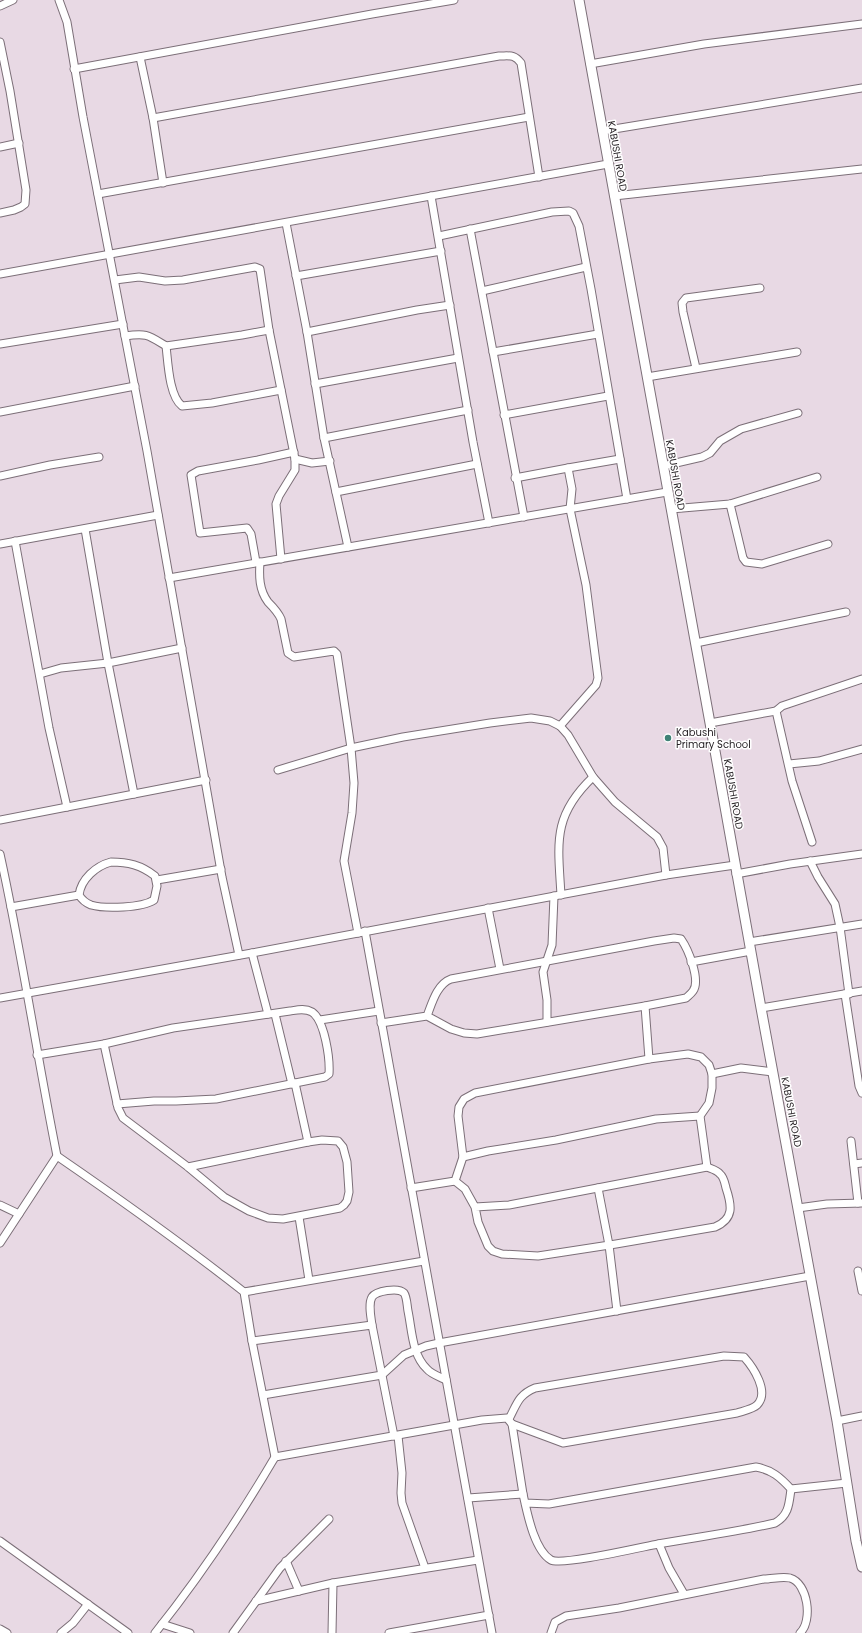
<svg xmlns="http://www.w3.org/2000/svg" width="862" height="1633" font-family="Poppins,sans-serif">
<rect width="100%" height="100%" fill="#e8d9e4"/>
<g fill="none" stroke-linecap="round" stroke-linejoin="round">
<defs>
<g id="minor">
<path d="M 59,0 L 67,22 L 83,117 L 147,451 L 222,877 L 239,955"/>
<path d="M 0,6 L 13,0"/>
<path d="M 0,42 L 10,91 L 26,190 L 25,204 L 21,207 L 14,210 L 0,213"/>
<path d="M 140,57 L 153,118 L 163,183"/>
<path d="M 590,64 L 704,44 L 862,24"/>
<path d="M 74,69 L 372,14 L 454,0"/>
<path d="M 153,118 L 499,56 C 510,56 514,54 521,63 L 539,177"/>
<path d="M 602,131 L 862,88"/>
<path d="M 0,147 L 19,143"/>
<path d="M 98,194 L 529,117"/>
<path d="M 431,196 L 473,442 L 489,523"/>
<path d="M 614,196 L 862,169"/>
<path d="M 286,223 L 307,332 L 324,438 L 348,547"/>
<path d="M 470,229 L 524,517"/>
<path d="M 439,236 L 552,212 L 569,211 L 573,213 L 579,226 L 591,289 L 627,499"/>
<path d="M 0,274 L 608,164"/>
<path d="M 296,276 L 441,251"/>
<path d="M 115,280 L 139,277 L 165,281 L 183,280 L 255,267 L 260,269 L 269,330 L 295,459 L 295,470 L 279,496 L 276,504 L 281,559"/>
<path d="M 482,291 L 586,267"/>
<path d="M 307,332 L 417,310 L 450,305"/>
<path d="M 125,336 C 147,333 148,335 166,346 L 242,335 L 269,330"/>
<path d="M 0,344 L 123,324"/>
<path d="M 166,346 C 168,362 169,396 182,406 L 212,403 L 281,390"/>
<path d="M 493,352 L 598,334"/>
<path d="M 696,368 L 683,312 L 682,303 L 686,298 L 760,288"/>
<path d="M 647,377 L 797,352"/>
<path d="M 315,384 L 458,358"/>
<path d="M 0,412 L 135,386"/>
<path d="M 504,415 L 608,396"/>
<path d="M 324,438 L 468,410"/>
<path d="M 295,459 L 312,463 L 330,461"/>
<path d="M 663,466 L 702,457 L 710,453 L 720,441 L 741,429 L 798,413"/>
<path d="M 0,476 L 50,465 L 99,457"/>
<path d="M 515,478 L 568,468 L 620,459"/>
<path d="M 336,492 L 477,464"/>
<path d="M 730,504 L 743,558 L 746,562 L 762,564 L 828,544"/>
<path d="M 671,509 L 730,504 L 817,477"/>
<path d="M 85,529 L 108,663 L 134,794"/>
<path d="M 15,541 L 49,728 L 67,807"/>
<path d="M 0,544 L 158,515"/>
<path d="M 256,562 L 251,534 L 247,528 L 200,533 L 191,475 L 198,471 L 258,460 L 294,452"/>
<path d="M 260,562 C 259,576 259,590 268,602 C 273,607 278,612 281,619 L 288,653 L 294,657 L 334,651 L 337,654 L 351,748 L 354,783 L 352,813 L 344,861 L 358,933"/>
<path d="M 169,578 L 667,492"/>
<path d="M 696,643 L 846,612"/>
<path d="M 40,674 L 61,668 L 108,663 L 182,648"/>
<path d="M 776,711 L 792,781 L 812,842"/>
<path d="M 710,723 L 776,711 L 782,706 L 862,679"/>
<path d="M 560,726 L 596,685 L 598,678 L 586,585 L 570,509 L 572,489 L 568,468"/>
<path d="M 789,764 L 819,761 L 862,749"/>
<path d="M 278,770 L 351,748 L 403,737 L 490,723 L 531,718 L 550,721 L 560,726 L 568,735 L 593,777 L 615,802 L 657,837 L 663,848 L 666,875"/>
<path d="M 0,820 L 206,780"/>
<path d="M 0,854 C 22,954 37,1056 57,1156 L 0,1243"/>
<path d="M 810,861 L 818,877 L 835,904 L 840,927 L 849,994"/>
<path d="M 111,862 C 128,862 141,865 155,876 L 157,886 L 154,900 C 142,908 105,909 91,905 C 86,903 82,900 79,895 C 81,879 96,866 111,862 Z"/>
<path d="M 736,874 L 790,864 L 862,854"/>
<path d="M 157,880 L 221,869"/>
<path d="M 561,895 C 558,843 552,816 593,777"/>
<path d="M 11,907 L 79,895"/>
<path d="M 488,908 L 500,969"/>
<path d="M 365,931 L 492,1633"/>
<path d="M 749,942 L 862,924"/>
<path d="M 252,953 L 268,1014"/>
<path d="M 691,962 L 751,951"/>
<path d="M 845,994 L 859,1086 L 862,1093"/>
<path d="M 0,998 L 252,953 L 666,875 L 735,865"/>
<path d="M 645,1006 L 649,1059"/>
<path d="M 761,1008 L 862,991"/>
<path d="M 275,1014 L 292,1084"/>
<path d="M 320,1020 L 379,1011"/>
<path d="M 547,1022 L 547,1000 L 543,972 L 552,945 L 554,896"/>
<path d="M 381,1023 L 427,1016 L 451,1029 L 464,1033 L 477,1034 L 645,1006 L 686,998 C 688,996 691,994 693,991 C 701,980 688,949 681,939 L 674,938 L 654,941 L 451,979 C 437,984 432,1003 427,1016"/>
<path d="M 104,1044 L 118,1108 L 123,1118 L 188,1167 L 224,1197 L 249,1211 L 268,1218 L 283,1219 L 340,1208 L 344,1205 L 347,1201 L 349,1192 L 347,1162 L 343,1147 L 338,1141 L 322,1140 L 308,1142 L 188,1167"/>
<path d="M 37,1055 L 104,1044 L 173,1028 L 290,1011 C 297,1010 305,1008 312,1012 C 325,1021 330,1059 329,1074 L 325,1077 L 216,1099 L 176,1101 L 154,1101 L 117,1104"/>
<path d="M 712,1074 L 741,1068 L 773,1072"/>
<path d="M 295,1083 L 308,1142"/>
<path d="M 851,1141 L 858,1203"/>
<path d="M 57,1156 C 121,1200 183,1244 244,1292 L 252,1341 L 275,1457 C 239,1518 199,1578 155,1633"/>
<path d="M 463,1157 L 488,1151 L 556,1140 L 656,1119 L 700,1116"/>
<path d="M 854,1164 L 862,1163"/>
<path d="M 455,1181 L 465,1189 L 475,1207 L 478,1222 L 488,1246 L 493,1251 L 502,1254 L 538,1256 L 616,1244 L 715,1227 C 734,1219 732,1206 726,1188 C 725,1184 724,1177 720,1174 C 717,1170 712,1169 707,1167 L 509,1205 L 475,1207"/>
<path d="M 411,1188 L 455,1181 L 463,1157 L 458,1116 L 459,1107 L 464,1099 L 475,1093 L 649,1059 L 688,1054 L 701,1057 L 709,1065 L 712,1074 L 712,1088 L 709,1103 L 700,1116 L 707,1167"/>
<path d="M 598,1188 L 609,1245 L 617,1311"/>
<path d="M 0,1205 L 19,1214"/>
<path d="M 798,1208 L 827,1204 L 862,1203"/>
<path d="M 299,1217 L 309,1280"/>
<path d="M 858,1271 L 862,1291"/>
<path d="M 244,1292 L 424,1261"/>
<path d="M 372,1325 C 371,1317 368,1304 372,1297 C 376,1291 398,1287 404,1293 C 407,1297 407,1306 408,1311 C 412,1330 412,1355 427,1369 C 431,1374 440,1377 446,1380"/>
<path d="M 252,1341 L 372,1325 L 394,1436"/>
<path d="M 263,1395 L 382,1375 L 404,1355 L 426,1346 L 439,1343 L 810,1276"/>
<path d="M 509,1419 C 517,1404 518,1395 535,1388 L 724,1356 L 744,1357 C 753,1367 770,1392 757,1405 C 753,1409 743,1411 737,1413 L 563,1443 L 512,1424"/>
<path d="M 837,1421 L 862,1416"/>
<path d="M 398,1436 L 402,1473 L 401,1493 L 402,1503 L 425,1568"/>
<path d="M 275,1457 L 482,1420 L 507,1418 L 512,1424 L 523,1494 C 527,1512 534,1550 551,1560 C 561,1566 642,1547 658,1544 C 697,1537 737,1532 775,1523 C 789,1515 789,1504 791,1489 C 780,1477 772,1470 756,1467 L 549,1504 L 525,1503"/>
<path d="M 791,1489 L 847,1483"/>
<path d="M 468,1498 L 523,1494"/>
<path d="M 0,1541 L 128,1633"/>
<path d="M 659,1544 L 669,1568 L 684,1594"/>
<path d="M 286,1561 L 299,1591"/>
<path d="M 256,1601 L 333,1583 L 478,1560"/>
<path d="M 162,1624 L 190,1633"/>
<path d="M 0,1629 L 7,1633"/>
<path d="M 61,1633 L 73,1623 L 88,1604"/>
<path d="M 233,1633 L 280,1568 L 329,1519"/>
<path d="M 332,1633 L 333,1583"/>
<path d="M 389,1633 L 489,1615"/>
<path d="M 551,1633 L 555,1622 L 566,1616 L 619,1608 L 764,1579 C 772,1579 782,1576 790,1578 C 808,1583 813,1621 800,1633"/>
</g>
<path id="major" d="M 579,0 L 710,723 L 761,1008 L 837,1421 L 856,1541 L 862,1567"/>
</defs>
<use href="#minor" stroke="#7c6f78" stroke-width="9"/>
<use href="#major" stroke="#7c6f78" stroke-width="11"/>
<use href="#minor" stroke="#fff" stroke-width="7"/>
<use href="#major" stroke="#fff" stroke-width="9"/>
</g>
<circle fill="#3f8276" stroke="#fff" stroke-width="1.5" cx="668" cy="738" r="4"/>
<g text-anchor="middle" stroke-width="3" stroke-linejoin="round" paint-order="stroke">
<g font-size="10" fill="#231e22" stroke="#fff">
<text transform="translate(618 156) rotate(80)" y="4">KABUSHI ROAD</text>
<text transform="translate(676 475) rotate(80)" y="4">KABUSHI ROAD</text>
<text transform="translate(734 794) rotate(80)" y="4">KABUSHI ROAD</text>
<text transform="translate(792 1112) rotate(79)" y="4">KABUSHI ROAD</text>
</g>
<g font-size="10" fill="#231e22" stroke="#fff" text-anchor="start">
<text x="676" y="736">Kabushi<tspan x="676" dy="12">Primary School</tspan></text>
</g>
</g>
</svg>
